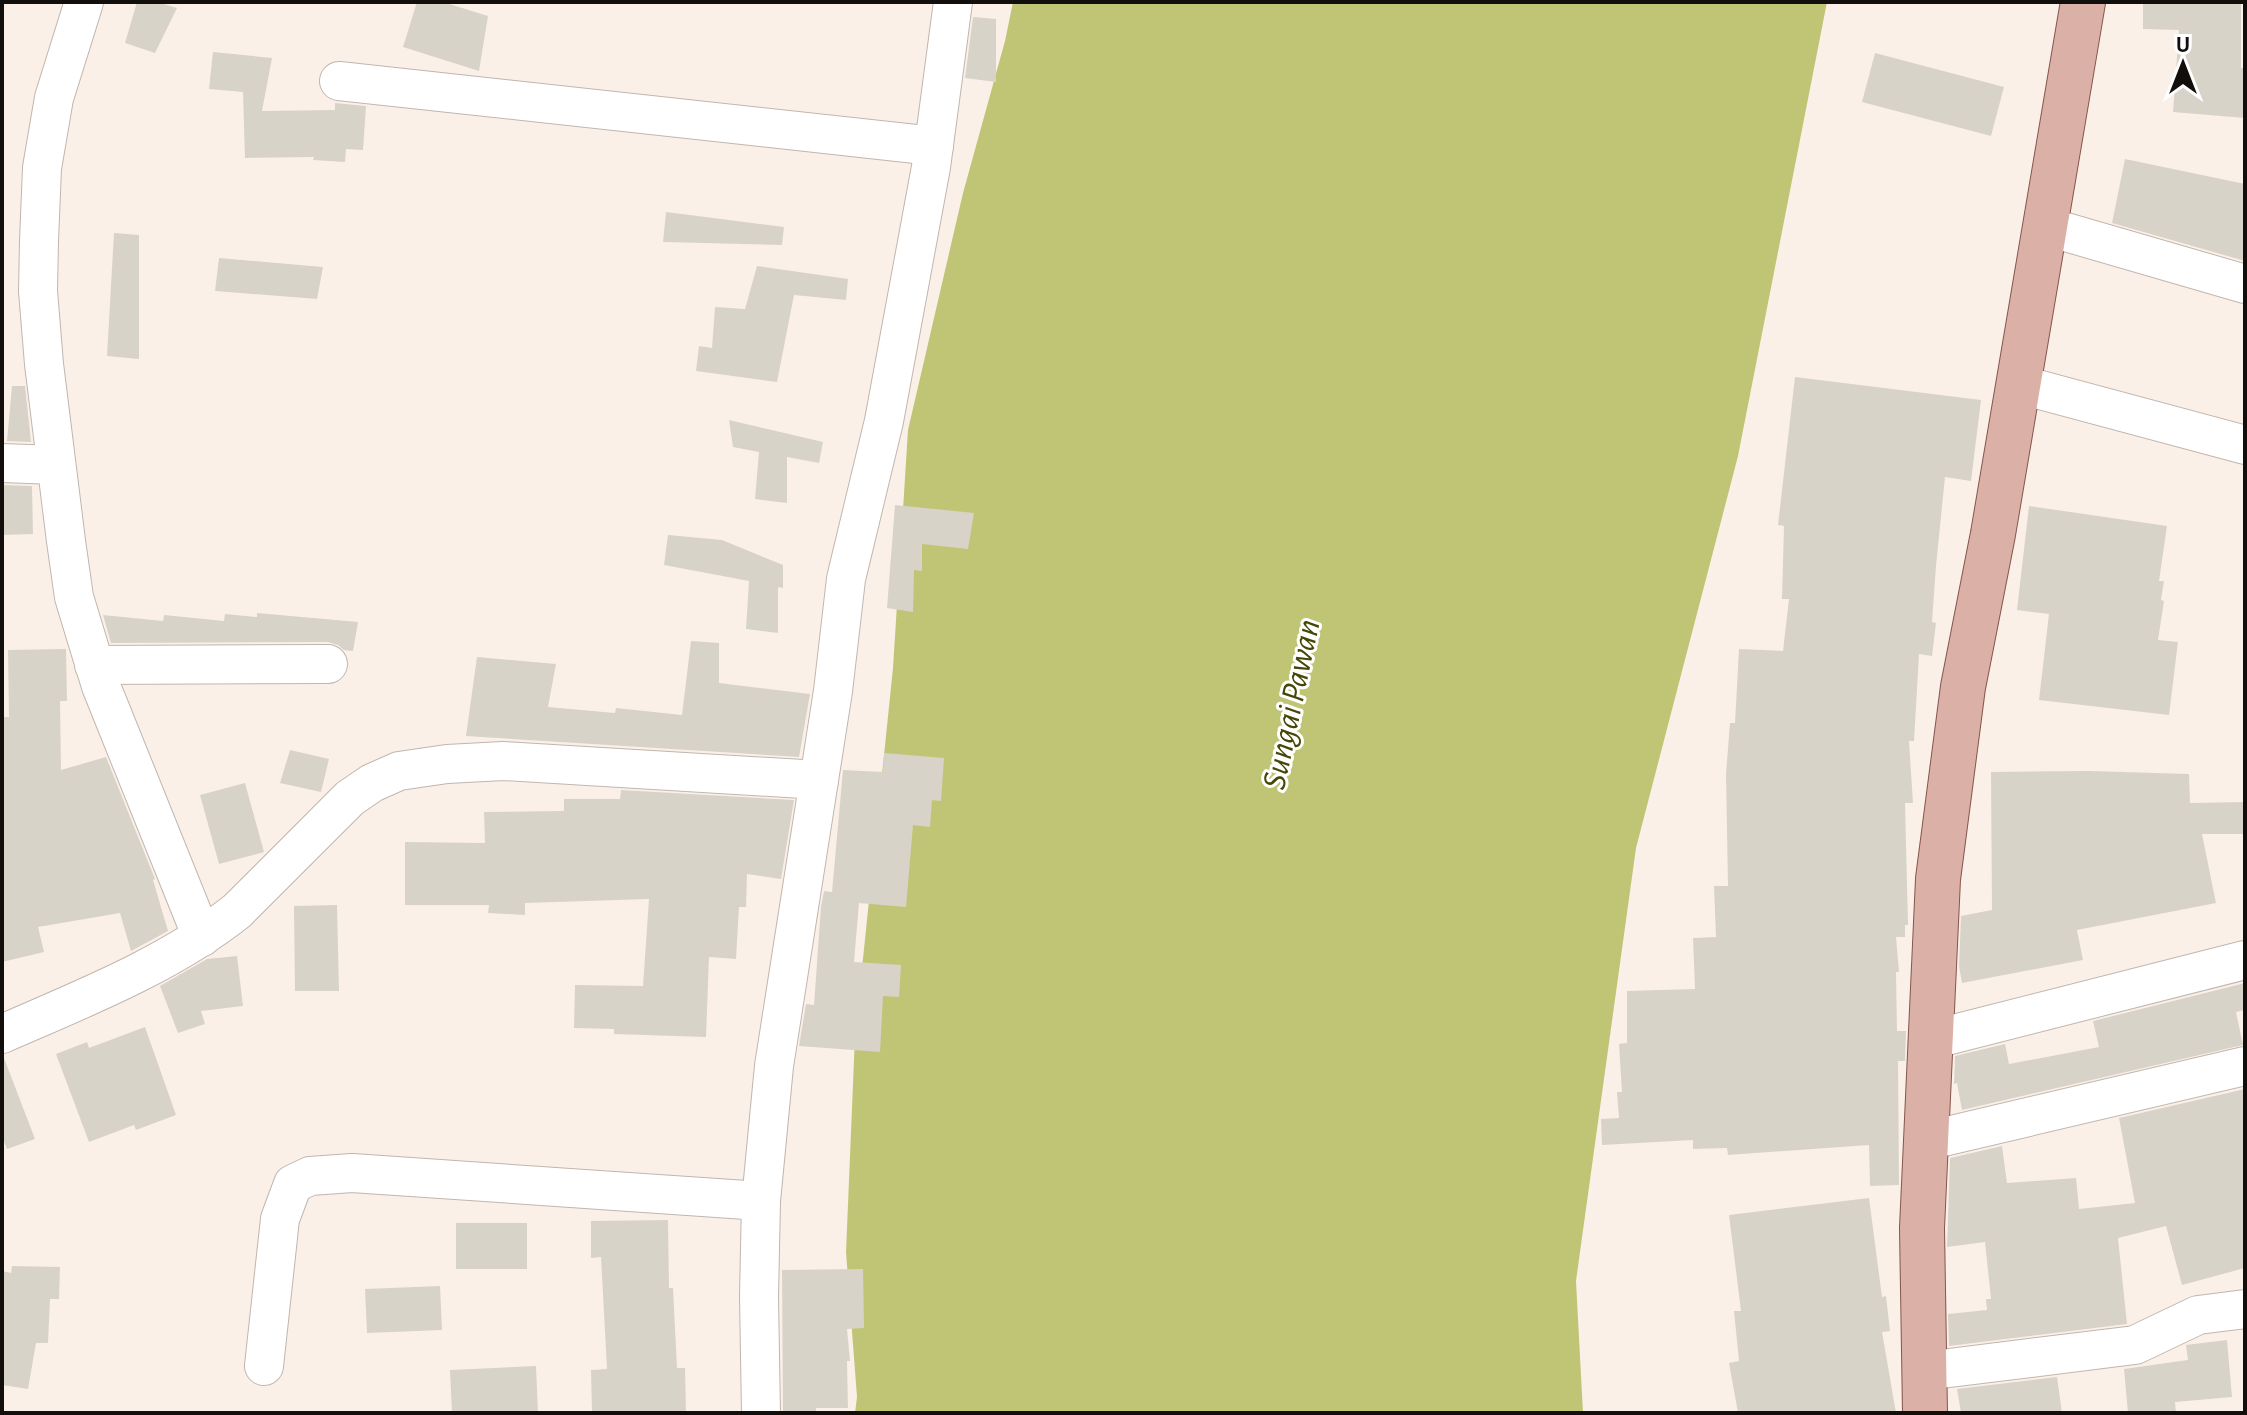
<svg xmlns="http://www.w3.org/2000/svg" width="2247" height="1415" font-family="'Alegreya Sans',sans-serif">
<rect width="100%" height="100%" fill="#fbf0e8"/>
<path fill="#c0c575" d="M 1013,2 L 1827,2 L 1738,456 L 1636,848 L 1576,1281 L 1583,1413 L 855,1413 L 857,1397 L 846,1252 L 855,1036 L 893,668 L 908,430 L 963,193 L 1005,41 Z"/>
<g fill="#d8d3c8">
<path d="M 137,2 L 157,2 L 177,8 L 155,53 L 125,43 Z"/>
<path d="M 417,2 L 443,2 L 488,16 L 479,71 L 403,47 Z"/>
<path d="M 2143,2 L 2241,2 L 2241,68 L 2245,68 L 2245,118 L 2173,112 L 2179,30 L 2143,29 Z"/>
<path d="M 973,17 L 996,19 L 996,82 L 965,78 Z"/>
<path d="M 213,52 L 272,58 L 262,111 L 335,110 L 335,103 L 366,106 L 363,150 L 346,149 L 345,162 L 313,160 L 314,157 L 245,158 L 243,92 L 209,89 Z"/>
<path d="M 1875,53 L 2004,87 L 1991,136 L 1862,102 Z"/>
<path d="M 2125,159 L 2245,184 L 2245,261 L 2112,223 Z"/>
<path d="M 666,212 L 784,227 L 782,245 L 663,242 Z"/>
<path d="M 114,233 L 139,235 L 139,359 L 107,356 Z"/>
<path d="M 219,258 L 323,267 L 317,299 L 215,291 Z"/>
<path d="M 757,266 L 848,279 L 846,300 L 794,295 L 777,382 L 696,371 L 699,346 L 712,348 L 715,307 L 745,309 Z"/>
<path d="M 1795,377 L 1981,400 L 1971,481 L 1945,477 L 1936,566 L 1932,622 L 1936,623 L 1932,656 L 1919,654 L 1914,741 L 1909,741 L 1913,803 L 1905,803 L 1908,925 L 1905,925 L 1905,937 L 1896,937 L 1899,972 L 1896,972 L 1897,1031 L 1906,1031 L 1905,1061 L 1898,1061 L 1899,1185 L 1870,1186 L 1869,1145 L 1728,1155 L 1727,1148 L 1693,1149 L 1693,1140 L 1602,1145 L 1601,1119 L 1619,1118 L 1617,1092 L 1622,1092 L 1619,1044 L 1627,1043 L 1627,991 L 1695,989 L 1693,938 L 1716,937 L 1714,886 L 1728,886 L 1726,774 L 1730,723 L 1735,723 L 1739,649 L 1783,651 L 1789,599 L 1782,599 L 1784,526 L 1778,525 Z"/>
<path d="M 12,386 L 25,386 L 31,442 L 7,441 Z"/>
<path d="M 729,420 L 823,442 L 819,463 L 787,457 L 787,503 L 755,499 L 759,452 L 733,447 Z"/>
<path d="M 2,485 L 32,486 L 33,534 L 2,535 Z"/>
<path d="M 895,505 L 974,513 L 968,549 L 922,544 L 922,571 L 914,570 L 913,612 L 887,608 Z"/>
<path d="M 2029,506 L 2167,526 L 2159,581 L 2164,581 L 2161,600 L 2164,601 L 2158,640 L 2178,642 L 2169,715 L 2039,700 L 2049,614 L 2017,610 Z"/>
<path d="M 668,535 L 722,540 L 783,565 L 783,588 L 778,587 L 778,633 L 746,629 L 749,581 L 664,565 Z"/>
<path d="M 257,613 L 358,622 L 353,651 L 344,650 L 338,645 L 328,642 L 111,643 L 103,615 L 163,621 L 164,615 L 224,621 L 225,614 L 257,617 Z"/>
<path d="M 691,641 L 719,643 L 719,683 L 810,694 L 799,757 L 466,736 L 477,657 L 556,664 L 548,707 L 615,713 L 616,708 L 682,715 Z"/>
<path d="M 66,649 L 67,701 L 60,701 L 61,770 L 106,757 L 155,879 L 153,880 L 168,931 L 131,951 L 120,913 L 38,927 L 44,952 L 2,962 L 2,717 L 9,717 L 8,650 Z"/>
<path d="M 290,750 L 329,759 L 321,792 L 280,783 Z"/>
<path d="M 884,753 L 944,758 L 941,801 L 932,800 L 930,827 L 913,825 L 906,907 L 859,903 L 854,962 L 901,965 L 899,997 L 883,996 L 880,1052 L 799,1046 L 806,1004 L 814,1005 L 821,907 L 824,891 L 832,892 L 843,770 L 883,772 Z"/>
<path d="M 2089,771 L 2189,774 L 2190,803 L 2245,802 L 2245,834 L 2202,834 L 2216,903 L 2077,930 L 2083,960 L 1962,983 L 1959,966 L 1961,916 L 1992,910 L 1991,772 Z"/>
<path d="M 245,783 L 264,852 L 219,864 L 200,795 Z"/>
<path d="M 621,790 L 794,800 L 781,879 L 747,874 L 746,907 L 739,907 L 736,959 L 709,957 L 706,1037 L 614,1034 L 614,1029 L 574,1028 L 575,985 L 643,986 L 649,899 L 525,903 L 525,915 L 488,913 L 489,905 L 405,905 L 405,842 L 485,843 L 484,812 L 564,811 L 564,799 L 620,799 Z"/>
<path d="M 337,905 L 339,991 L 295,991 L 294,906 Z"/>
<path d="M 237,956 L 243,1006 L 201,1011 L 205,1024 L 178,1033 L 160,986 L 207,959 Z"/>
<path d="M 2245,983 L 2245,1010 L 2236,1012 L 2243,1045 L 1962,1110 L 1957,1083 L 1954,1084 L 1955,1056 L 2005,1044 L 2009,1064 L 2099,1047 L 2093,1021 Z"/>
<path d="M 145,1027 L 176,1115 L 136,1130 L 134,1125 L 89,1142 L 56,1054 L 87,1042 L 89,1048 Z"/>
<path d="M 2,1058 L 4,1058 L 35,1139 L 7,1149 L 2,1136 Z"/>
<path d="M 2245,1089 L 2245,1268 L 2182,1285 L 2166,1226 L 2118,1238 L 2127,1324 L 1949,1346 L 1948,1314 L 1987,1310 L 1986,1299 L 1991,1299 L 1985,1242 L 1947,1247 L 1950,1158 L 2002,1146 L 2007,1183 L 2076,1178 L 2079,1209 L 2135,1203 L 2119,1118 Z"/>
<path d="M 1869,1198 L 1882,1297 L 1886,1296 L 1890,1331 L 1882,1332 L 1896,1413 L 1738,1413 L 1729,1363 L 1739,1361 L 1734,1311 L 1741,1311 L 1729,1215 Z"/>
<path d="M 668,1220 L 669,1288 L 673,1288 L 677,1368 L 685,1368 L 686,1413 L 592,1413 L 591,1370 L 607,1369 L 601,1257 L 591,1258 L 591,1221 Z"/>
<rect x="456" y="1223" width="71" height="46"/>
<path d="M 12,1266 L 60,1267 L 59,1299 L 50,1299 L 48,1343 L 36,1343 L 28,1389 L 2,1385 L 2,1271 L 11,1273 Z"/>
<path d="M 863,1269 L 864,1328 L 847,1329 L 850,1361 L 847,1361 L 848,1408 L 816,1408 L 816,1413 L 783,1413 L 782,1270 Z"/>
<path d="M 440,1286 L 442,1330 L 367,1333 L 365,1289 Z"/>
<path d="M 2227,1340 L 2232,1397 L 2175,1402 L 2176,1413 L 2128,1413 L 2124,1369 L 2188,1360 L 2186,1345 Z"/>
<path d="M 536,1366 L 538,1413 L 452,1413 L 450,1370 Z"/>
<path d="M 2057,1377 L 2062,1413 L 1961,1413 L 1957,1389 Z"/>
</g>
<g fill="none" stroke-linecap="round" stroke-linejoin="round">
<defs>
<g id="street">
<path d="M 84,2 L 54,98 L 42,168 L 39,241 L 38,291 L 44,364 L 66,541 L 74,597 L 101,686 L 202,937"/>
<path d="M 339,81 L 934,146"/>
<path d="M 2045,226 L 2245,284"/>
<path d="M 2018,384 L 2245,445"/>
<path d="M 2,463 L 56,465"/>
<path d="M 94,665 L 328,664"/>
<path d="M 2,1034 C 82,999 169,965 237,911 L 350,798 L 372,783 L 399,771 L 447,764 L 503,761 L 819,780"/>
<path d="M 1930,1040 L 2245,960"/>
<path d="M 1926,1141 L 2245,1066"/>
<path d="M 264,1366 L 280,1219 L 293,1184 L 310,1176 L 352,1173 L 761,1201"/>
<path d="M 1925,1371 L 2135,1345 L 2198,1315 L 2245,1309"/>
<path d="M 761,1413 L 759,1297 L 761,1201 L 774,1066 L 833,691 L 846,579 L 884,421 L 931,167 L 953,2"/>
</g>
<path id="primary" d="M 1925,1413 L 1922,1228 L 1938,879 L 1963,687 L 1993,534 L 2083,2"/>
</defs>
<use href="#street" stroke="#c0b6ae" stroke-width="40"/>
<use href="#primary" stroke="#85554b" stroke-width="46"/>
<use href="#street" stroke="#fff" stroke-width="38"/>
<use href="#primary" stroke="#dbb0a7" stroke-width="44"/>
</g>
<g text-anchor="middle" stroke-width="6" stroke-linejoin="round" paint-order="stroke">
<g font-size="34" font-style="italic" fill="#454707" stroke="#fff">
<text transform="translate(1290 704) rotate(-78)" y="12">Sungai Pawan</text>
</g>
</g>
<rect width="2247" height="1415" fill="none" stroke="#120e0c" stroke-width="8"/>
<g transform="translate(2183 64)" stroke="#ffffff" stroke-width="6" paint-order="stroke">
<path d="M0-6L14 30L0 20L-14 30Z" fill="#120e0c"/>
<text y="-12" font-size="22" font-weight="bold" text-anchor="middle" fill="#120e0c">U</text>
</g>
</svg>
